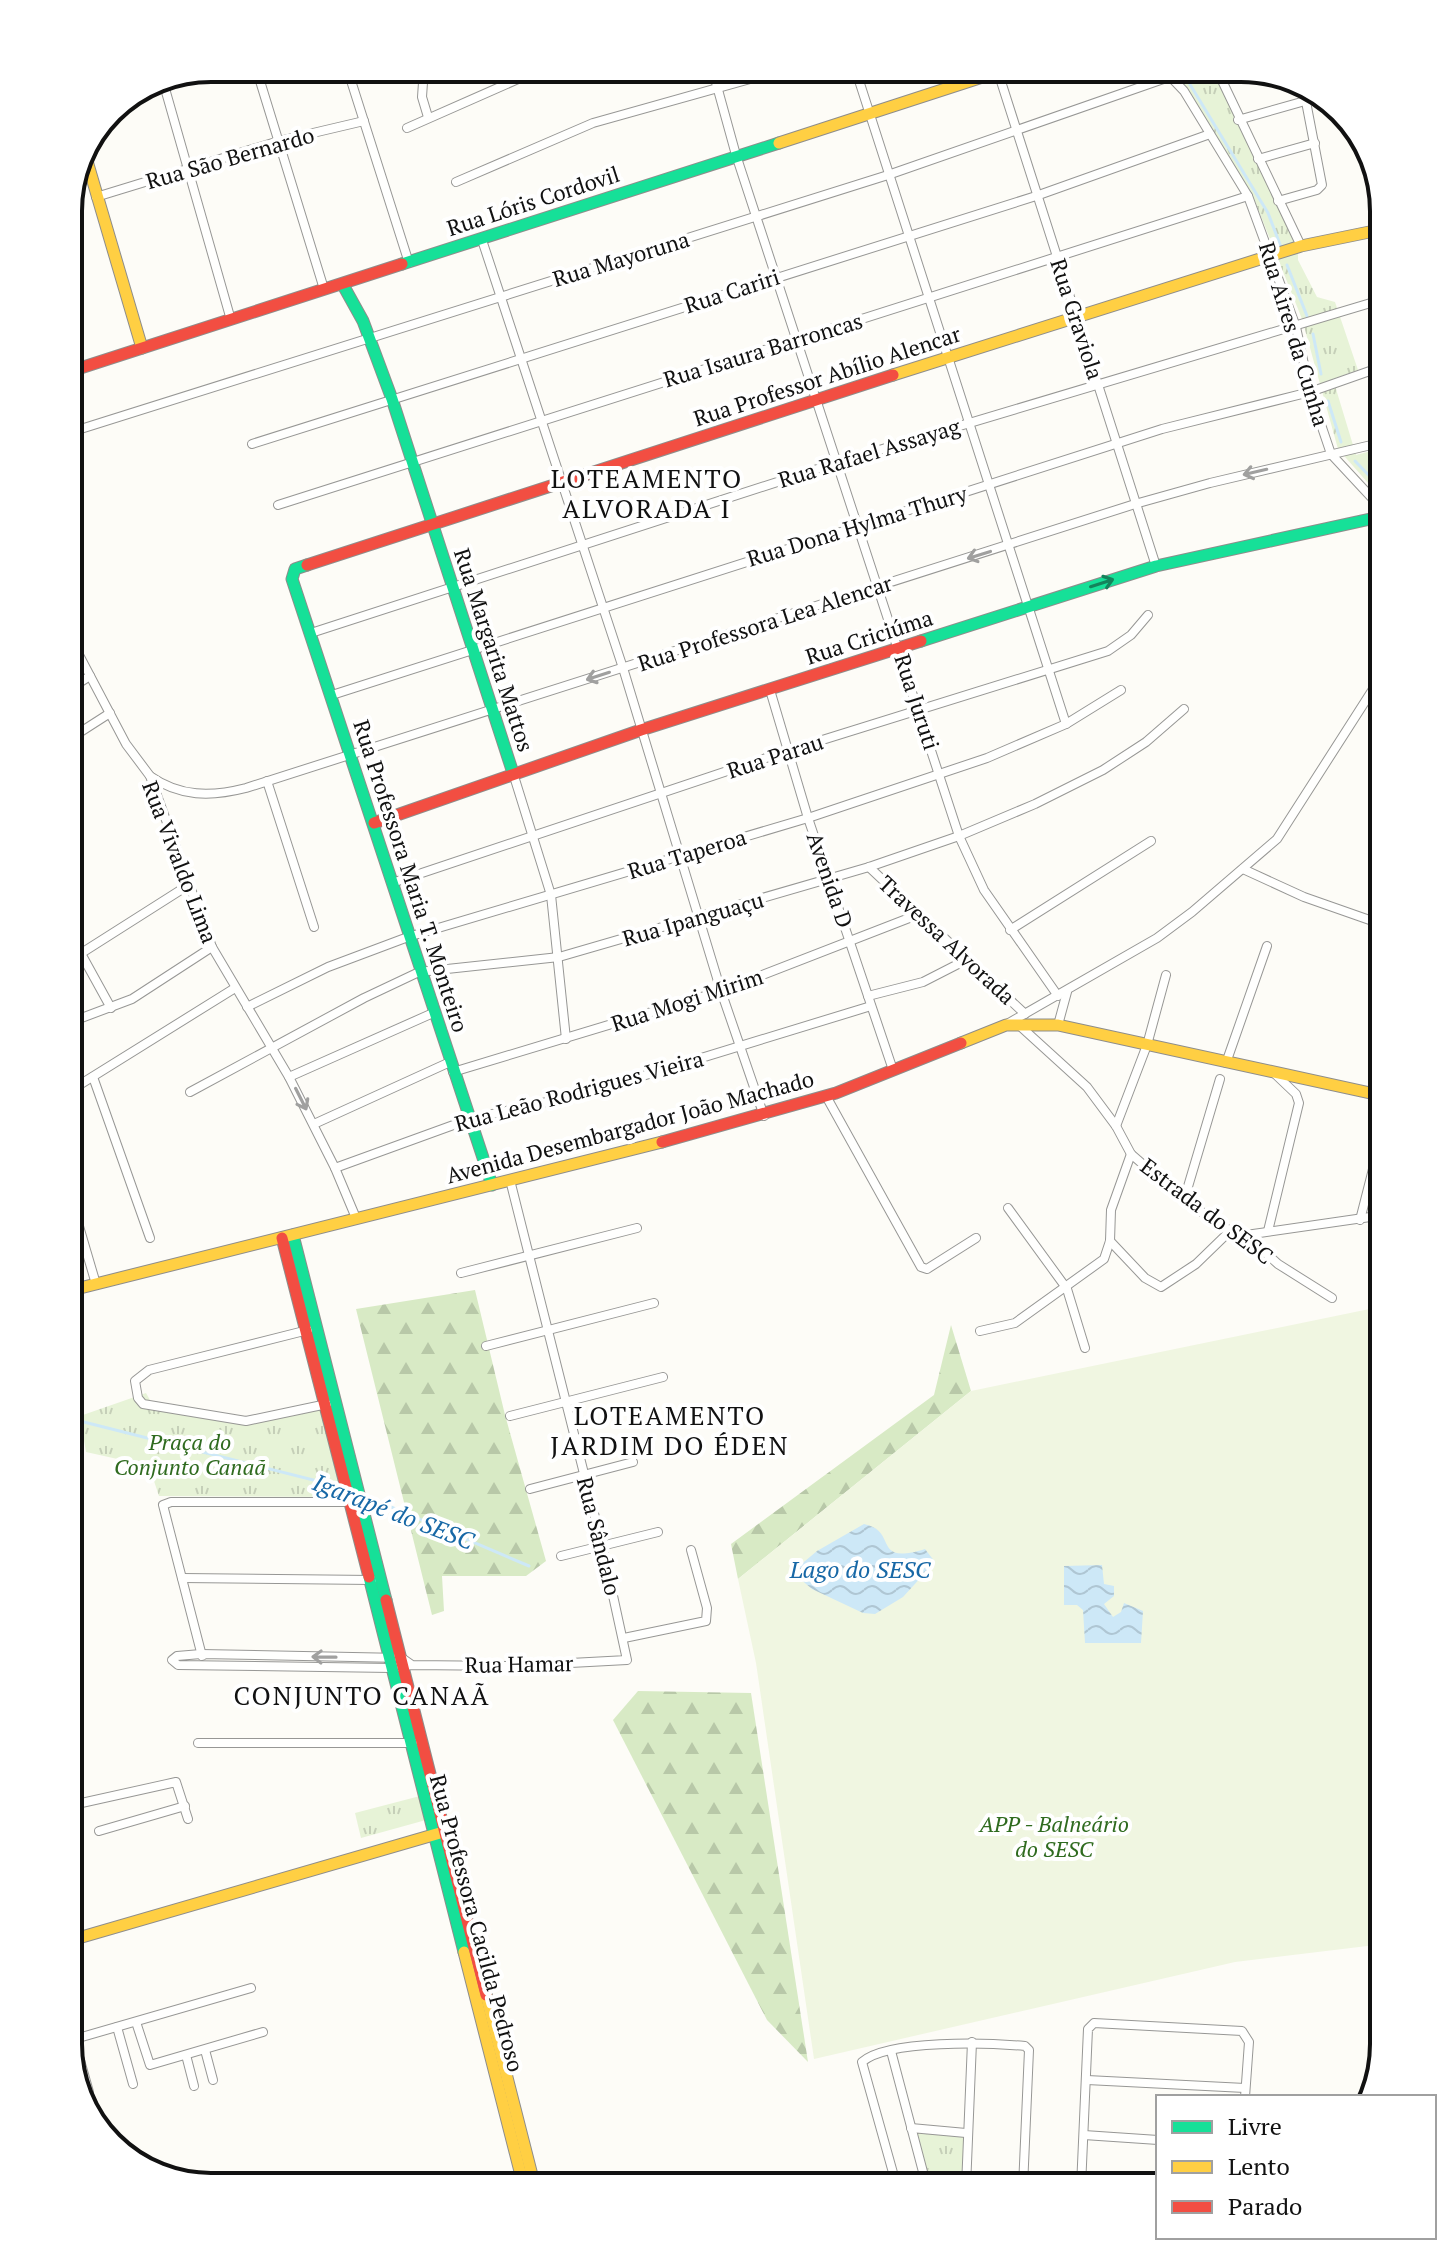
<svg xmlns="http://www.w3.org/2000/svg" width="1452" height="2255" font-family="'PT Serif',serif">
<defs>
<pattern id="forest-firs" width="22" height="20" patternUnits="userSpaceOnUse" patternTransform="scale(2)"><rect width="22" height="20" fill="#d8eac5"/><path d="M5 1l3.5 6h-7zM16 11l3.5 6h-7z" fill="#b8c8a8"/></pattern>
<pattern id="park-tufts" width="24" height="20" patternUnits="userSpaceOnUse" patternTransform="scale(2)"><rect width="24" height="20" fill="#e7f3d7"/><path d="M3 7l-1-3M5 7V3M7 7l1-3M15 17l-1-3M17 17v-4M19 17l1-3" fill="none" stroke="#c5cfb8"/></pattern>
<pattern id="water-waves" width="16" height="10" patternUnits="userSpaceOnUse" patternTransform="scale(2)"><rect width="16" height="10" fill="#cde8f7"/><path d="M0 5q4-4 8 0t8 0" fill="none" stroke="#afc6d3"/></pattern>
</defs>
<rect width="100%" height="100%" fill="#fdfcf7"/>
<g fill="url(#forest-firs)">
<path d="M 475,1290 L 505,1415 L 546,1561 L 526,1576 L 442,1576 L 444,1611 L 432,1615 L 356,1309 Z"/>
<path d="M 951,1325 L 971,1391 L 738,1579 L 731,1544 L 934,1395 Z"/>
<path d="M 638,1691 L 751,1693 L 808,2062 L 767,2020 L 613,1720 Z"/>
</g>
<g fill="url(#park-tufts)">
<path d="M 1172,68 L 1214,68 L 1298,242 L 1298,260 L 1317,297 L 1335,302 L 1358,370 L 1333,379 L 1356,455 L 1379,449 L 1384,466 L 1384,501 L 1338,449 L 1302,319 L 1254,199 Z"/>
<path d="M 1384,524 L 1384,565 L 1371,529 Z"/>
<path d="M 146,1393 L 154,1407 L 249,1423 L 326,1408 L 349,1497 L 159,1496 L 149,1466 L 86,1452 L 80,1416 Z"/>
<path d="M 420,1796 L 426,1820 L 361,1838 L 355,1813 Z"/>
<path d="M 911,2128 L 966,2133 L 966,2186 L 926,2184 Z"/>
</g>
<path fill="#f0f6e1" d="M 1384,1306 L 1384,1944 L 1235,1962 L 814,2059 L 756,1663 L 738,1579 L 971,1391 Z"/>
<g fill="url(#water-waves)">
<path d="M 864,1524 C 899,1531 871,1566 925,1549 L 935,1562 L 903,1597 L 875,1614 L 863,1613 L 812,1589 L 792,1572 L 817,1551 Z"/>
<path d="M 1102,1565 L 1104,1584 L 1114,1586 L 1114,1596 L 1104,1604 L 1113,1617 L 1121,1612 L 1124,1603 L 1143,1611 L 1141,1643 L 1085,1643 L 1083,1610 L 1077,1605 L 1064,1605 L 1064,1566 Z"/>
</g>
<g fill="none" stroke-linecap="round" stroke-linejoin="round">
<g stroke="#cde8f7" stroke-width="3">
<path d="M 1180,68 L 1268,213 L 1281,247"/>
<path d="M 1287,265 L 1307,316"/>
<path d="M 1313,334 L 1321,374"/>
<path d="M 1328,401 L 1341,442"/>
<path d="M 1355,461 L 1384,491"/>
<path d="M 68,1418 L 341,1487"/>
<path d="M 363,1495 L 529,1566"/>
</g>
<defs>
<g id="street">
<path d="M 256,68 L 324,289"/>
<path d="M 347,68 L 409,263"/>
<path d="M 424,68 L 422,97 L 428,117"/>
<path d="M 712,68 L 736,155 L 959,836 L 984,890 L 1058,996"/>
<path d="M 855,68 L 1066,724"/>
<path d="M 1162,68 L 1184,91 L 1248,196 L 1296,327 L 1310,392 L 1331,454 L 1384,511"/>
<path d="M 1216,68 L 1301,246"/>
<path d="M 998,72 L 1156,566"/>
<path d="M 1220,77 L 1251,68"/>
<path d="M 162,78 L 231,320"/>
<path d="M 1238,120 L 1305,101"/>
<path d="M 407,128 L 543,68"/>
<path d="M 1258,159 L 1315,143"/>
<path d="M 456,182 L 593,123 L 789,68"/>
<path d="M 96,197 L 279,141 L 364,121"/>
<path d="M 1278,201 L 1317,190 L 1322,185 L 1303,86"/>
<path d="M 482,240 L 623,668 L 721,991 L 764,1116"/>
<path d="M 68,433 L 888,175 L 1172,76"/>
<path d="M 252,444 L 1036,196 L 1210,134"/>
<path d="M 278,505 L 1248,196"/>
<path d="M 311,633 L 839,462 L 1384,299"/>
<path d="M 68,634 L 126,744 L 150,776 L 212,947 L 289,1077 L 335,1168 L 356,1218"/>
<path d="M 68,690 L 90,676"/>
<path d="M 770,690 L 808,818 L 893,1070"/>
<path d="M 332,695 L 1162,429 L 1310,392 L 1384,366"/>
<path d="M 68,740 L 110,713"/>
<path d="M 513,773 L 551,895 L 566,1039"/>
<path d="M 150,776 C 180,797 211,797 246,788 L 1135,504 L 1210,483 L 1384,442"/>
<path d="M 267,781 L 314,927"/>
<path d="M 869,867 L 1025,1014"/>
<path d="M 1243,869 L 1304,897 L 1381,924"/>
<path d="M 392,883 L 787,751 L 1108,651 L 1131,635 L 1148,615"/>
<path d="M 1377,891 L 1384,868"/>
<path d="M 68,930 L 111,1008"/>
<path d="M 1010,930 L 1151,841"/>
<path d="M 80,954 L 187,886"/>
<path d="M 868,996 L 923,982 L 966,960"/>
<path d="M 247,1007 L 328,967 L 408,937 L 808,818 L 987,758 L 1066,724 L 1121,690"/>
<path d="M 68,1023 L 132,999 L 212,947"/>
<path d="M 1007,1024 L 1157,938 L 1192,912 L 1277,839 L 1384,672"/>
<path d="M 1058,1025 L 1067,992"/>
<path d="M 1020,1026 L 1087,1087 L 1116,1126 L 1131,1154 L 1184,1200 L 1230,1231 L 1246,1235 L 1278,1264 L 1332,1298"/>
<path d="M 1226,1063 L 1267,946"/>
<path d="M 453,1072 L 721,991 L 917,915"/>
<path d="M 93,1077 L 150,1238"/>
<path d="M 289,1077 L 433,1013"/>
<path d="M 68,1092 L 235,988"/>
<path d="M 190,1092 L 364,998 L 419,972 L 559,957 L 869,867 L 959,836 L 1035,804 L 1103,770 L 1146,742 L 1184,709"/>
<path d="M 826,1096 L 921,1267 L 927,1269 L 976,1238"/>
<path d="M 314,1124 L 450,1062"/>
<path d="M 1116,1126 L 1147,1045 L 1166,975"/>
<path d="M 335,1168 L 470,1119 L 587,1093 L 871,1006"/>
<path d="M 68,1189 L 96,1284"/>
<path d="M 1184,1200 L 1220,1079"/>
<path d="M 1008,1208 L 1067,1289 L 1085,1348"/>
<path d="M 1360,1220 L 1384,1126"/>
<path d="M 1268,1231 L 1299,1103 L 1296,1094 L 1275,1074"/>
<path d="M 1246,1235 L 1384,1215"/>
<path d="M 1110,1241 L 1145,1278 L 1161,1287 L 1196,1264 L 1230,1231"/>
<path d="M 461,1273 L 637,1228"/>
<path d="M 308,1330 L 149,1370 L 135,1381 L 138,1398 L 143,1404 L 246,1421 L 327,1404"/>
<path d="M 980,1331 L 1015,1323 L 1104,1259 L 1110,1241 L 1111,1210 L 1131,1154"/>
<path d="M 486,1346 L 654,1303"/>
<path d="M 510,1416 L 663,1377"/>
<path d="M 530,1489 L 633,1462"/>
<path d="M 561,1556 L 658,1532"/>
<path d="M 182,1578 L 373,1580"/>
<path d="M 624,1638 L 706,1621 L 707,1608 L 691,1550"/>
<path d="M 202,1656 L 163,1505 L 171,1502 L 352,1502"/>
<path d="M 412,1665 L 402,1658 L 201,1654 L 177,1656 L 172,1660 L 178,1665 L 391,1668 L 412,1665 L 514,1666 L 627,1660 L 602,1545 L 510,1180"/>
<path d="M 198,1743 L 414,1743"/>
<path d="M 68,1806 L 176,1782 L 188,1819"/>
<path d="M 68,1829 L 74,1852"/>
<path d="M 99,1831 L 185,1806"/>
<path d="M 1384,1991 L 1384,1984"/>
<path d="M 136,2022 L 150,2065 L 263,2032"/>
<path d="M 117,2027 L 133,2084"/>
<path d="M 74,2039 L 89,2092"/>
<path d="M 68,2041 L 251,1988"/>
<path d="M 205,2050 L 213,2080"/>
<path d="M 891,2051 L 927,2187"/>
<path d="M 186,2055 L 194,2086"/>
<path d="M 1087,2080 L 1245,2088"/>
<path d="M 911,2128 L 966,2133"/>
<path d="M 1084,2135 L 1158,2140"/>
<path d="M 926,2184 L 979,2187"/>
<path d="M 897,2187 L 862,2062 C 888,2039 990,2043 1025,2046 L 1029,2050 L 1023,2187"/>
<path d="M 966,2187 L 972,2042"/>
<path d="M 1081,2187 L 1088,2029 L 1094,2023 L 1242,2031 L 1249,2042 L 1245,2097"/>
</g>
<g id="fast">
<path d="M 402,264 L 779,143"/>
<path d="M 343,285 L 363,321 L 392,399 L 513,773"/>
<path d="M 307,565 L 295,569 L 292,579 L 492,1185"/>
<path d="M 921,641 L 1156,566 L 1384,516"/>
<path d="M 293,1235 L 386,1600"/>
<path d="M 369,1577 L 464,1952"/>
</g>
<g id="slow">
<path d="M 779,143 L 1010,68"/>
<path d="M 87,161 L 142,348"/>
<path d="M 893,375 L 1301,246 L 1384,229"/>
<path d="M 961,1043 L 1006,1025 L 1058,1025 L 1384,1096"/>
<path d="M 68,1291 L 662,1142"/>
<path d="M 68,1941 L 440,1833"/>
<path d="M 464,1952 L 524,2187"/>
<path d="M 486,1995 L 535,2187"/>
</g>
<g id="jam">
<path d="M 68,372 L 402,264"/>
<path d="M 307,565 L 893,375"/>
<path d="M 374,823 L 641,730 L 921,641"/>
<path d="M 662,1142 L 836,1093 L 961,1043"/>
<path d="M 282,1238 L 369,1577"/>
<path d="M 386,1600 L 486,1995"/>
</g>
</defs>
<use href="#street" stroke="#979795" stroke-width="10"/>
<use href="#fast" stroke="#8e8d8b" stroke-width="13"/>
<use href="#slow" stroke="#8e8d8b" stroke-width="13"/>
<use href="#jam" stroke="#8e8d8b" stroke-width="13"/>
<use href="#street" stroke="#fffffe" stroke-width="8"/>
<use href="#fast" stroke="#16e098" stroke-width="11"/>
<use href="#slow" stroke="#ffcf43" stroke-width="11"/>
<use href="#jam" stroke="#f24e42" stroke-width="11"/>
</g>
<defs><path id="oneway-shaft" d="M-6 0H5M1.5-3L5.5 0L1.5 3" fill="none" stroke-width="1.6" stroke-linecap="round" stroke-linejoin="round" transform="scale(2)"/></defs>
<g stroke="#a0a09f">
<use href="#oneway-shaft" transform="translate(1255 472) rotate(167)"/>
<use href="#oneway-shaft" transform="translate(979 555) rotate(163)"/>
<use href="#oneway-shaft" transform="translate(598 676) rotate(162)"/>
<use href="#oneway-shaft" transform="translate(301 1099) rotate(63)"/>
<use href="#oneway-shaft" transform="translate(324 1657) rotate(-179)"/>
</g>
<use stroke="#14835b" href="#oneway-shaft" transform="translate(1102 583) rotate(-18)"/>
<g text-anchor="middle" stroke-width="8" stroke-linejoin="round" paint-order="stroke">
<g font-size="22" fill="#111" stroke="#fff">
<text transform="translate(230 158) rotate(-16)" y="8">Rua São Bernardo</text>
<text transform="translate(533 201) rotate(-18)" y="8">Rua Lóris Cordovil</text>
<text transform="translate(621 259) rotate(-17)" y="8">Rua Mayoruna</text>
<text transform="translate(732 291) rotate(-18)" y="8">Rua Cariri</text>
<text transform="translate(1077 319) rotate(72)" y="8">Rua Graviola</text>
<text transform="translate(1294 334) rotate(73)" y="8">Rua Aires da Cunha</text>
<text transform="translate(763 350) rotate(-17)" y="8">Rua Isaura Barroncas</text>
<text transform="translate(827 376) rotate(-18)" y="8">Rua Professor Abílio Alencar</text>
<text transform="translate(869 453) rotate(-17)" y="8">Rua Rafael Assayag</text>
<text transform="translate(857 526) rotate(-17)" y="8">Rua Dona Hylma Thury</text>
<text transform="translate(765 623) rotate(-18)" y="8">Rua Professora Lea Alencar</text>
<text transform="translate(869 637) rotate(-18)" y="8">Rua Criciúma</text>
<text transform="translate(494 650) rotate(72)" y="8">Rua Margarita Mattos</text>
<text transform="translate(917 702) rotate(72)" y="8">Rua Juruti</text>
<text transform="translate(775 756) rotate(-18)" y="8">Rua Parau</text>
<text transform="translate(687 854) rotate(-17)" y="8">Rua Taperoa</text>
<text transform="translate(180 862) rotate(69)" y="8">Rua Vivaldo Lima</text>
<text transform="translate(411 876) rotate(72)" y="8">Rua Professora Maria T. Monteiro</text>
<text transform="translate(830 880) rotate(71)" y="8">Avenida D</text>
<text transform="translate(693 919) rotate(-16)" y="8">Rua Ipanguaçu</text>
<text transform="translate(947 940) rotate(43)" y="8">Travessa Alvorada</text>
<text transform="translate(687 1000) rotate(-18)" y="8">Rua Mogi Mirim</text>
<text transform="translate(579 1091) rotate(-15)" y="8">Rua Leão Rodrigues Vieira</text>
<text transform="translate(630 1127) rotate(-15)" y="8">Avenida Desembargador João Machado</text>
<text transform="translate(1207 1211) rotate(37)" y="8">Estrada do SESC</text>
<text transform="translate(599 1536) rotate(76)" y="8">Rua Sândalo</text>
<text transform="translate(519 1664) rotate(-1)" y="8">Rua Hamar</text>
<text transform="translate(477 1923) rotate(75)" y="8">Rua Professora Cacilda Pedroso</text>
</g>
<g font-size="22" font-style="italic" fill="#2f6b1f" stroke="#fff">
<text x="190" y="1450">Praça do<tspan x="190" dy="25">Conjunto Canaã</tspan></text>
<text x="1054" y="1832">APP - Balneário<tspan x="1054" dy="25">do SESC</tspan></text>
</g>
<g font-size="24" font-style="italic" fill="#1768a6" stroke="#fff">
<text transform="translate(393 1512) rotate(21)" y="8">Igarapé do SESC</text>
<text x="860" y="1578">Lago do SESC</text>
</g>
<g font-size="26" letter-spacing="2" fill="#111" stroke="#fff">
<text x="647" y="488">LOTEAMENTO<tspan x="647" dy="30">ALVORADA I</tspan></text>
<text x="670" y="1425">LOTEAMENTO<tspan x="670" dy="30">JARDIM DO ÉDEN</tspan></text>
<text x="362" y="1705">CONJUNTO CANAÃ</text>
</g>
</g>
<path d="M0 0H1452V2255H0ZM211 82H1241A129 129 0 0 1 1370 211V2044A129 129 0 0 1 1241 2173H211A129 129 0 0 1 82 2044V211A129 129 0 0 1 211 82Z" fill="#fff" fill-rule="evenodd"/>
<path fill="none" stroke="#111" stroke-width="4" d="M211 82H1241A129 129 0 0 1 1370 211V2044A129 129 0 0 1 1241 2173H211A129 129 0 0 1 82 2044V211A129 129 0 0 1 211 82Z"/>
<rect x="1156" y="2095" width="280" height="144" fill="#ffffff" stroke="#a0a0a0" stroke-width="2"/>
<rect x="1172" y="2121" width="40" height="12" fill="#16e098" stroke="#a0a0a0" stroke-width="2"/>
<text x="1228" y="2135" font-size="24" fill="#111111">Livre</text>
<rect x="1172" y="2161" width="40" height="12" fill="#ffcf43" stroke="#a0a0a0" stroke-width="2"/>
<text x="1228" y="2175" font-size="24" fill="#111111">Lento</text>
<rect x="1172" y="2201" width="40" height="12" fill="#f24e42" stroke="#a0a0a0" stroke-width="2"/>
<text x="1228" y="2215" font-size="24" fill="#111111">Parado</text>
</svg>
